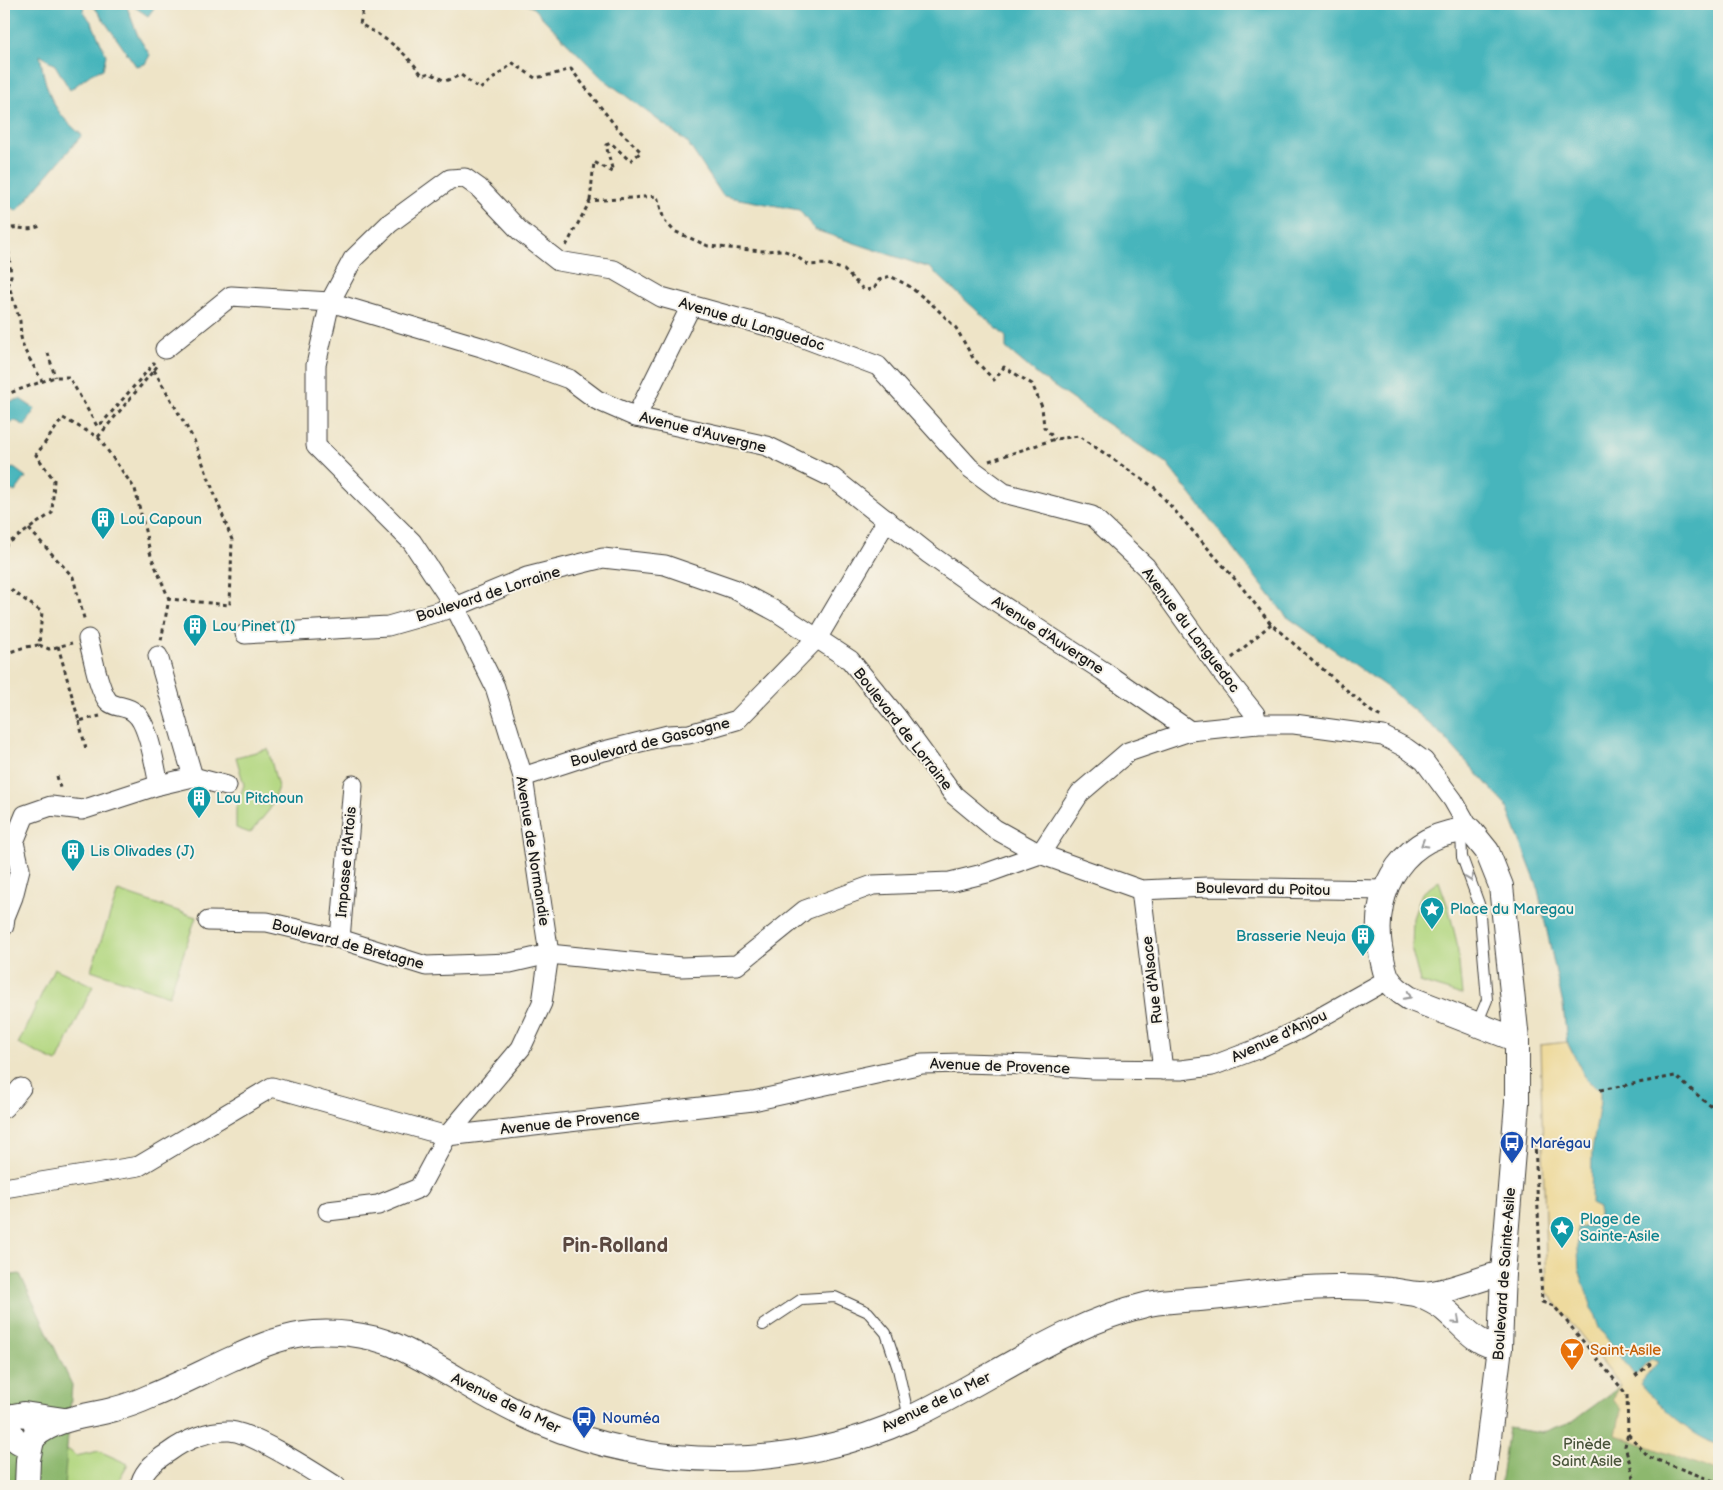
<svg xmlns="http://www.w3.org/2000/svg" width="1723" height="1490" font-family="'Balsamiq Sans',sans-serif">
<rect width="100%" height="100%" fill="#f7f3e8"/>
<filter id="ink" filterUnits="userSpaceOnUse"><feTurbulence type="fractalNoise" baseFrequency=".02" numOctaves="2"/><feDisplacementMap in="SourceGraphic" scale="10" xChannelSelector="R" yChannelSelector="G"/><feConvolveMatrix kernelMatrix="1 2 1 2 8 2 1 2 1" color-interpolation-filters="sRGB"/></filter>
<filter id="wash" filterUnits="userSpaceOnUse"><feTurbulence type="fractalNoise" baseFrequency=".0096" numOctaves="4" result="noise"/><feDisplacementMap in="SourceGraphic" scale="20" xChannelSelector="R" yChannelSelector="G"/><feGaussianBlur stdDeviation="1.12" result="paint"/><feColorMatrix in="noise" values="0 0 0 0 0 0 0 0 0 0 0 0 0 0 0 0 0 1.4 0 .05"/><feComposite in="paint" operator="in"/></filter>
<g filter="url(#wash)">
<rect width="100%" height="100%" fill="#eee4c7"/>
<g fill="#b2d780" stroke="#677a4e">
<path d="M 268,749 L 278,787 L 270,809 L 250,833 L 236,828 L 236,807 L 244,785 L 236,757 Z"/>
<path d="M 1439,881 L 1449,910 L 1457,943 L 1462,995 L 1420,982 L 1412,951 L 1413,918 L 1422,893 Z"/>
<path d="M 118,891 L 196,917 L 169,996 L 91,970 Z"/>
<path d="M 54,968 L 93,986 L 57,1062 L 18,1044 Z"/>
<path d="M 69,1450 L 76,1456 L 99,1451 L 128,1464 L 115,1486 L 64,1486 L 50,1458 Z"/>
</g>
<g fill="#8db86e" stroke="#546a45">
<path d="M 20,1274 L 72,1385 L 64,1486 L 4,1486 L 4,1276 Z"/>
<path d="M 1621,1386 L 1685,1458 L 1719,1472 L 1719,1486 L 1500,1486 L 1508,1428 L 1541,1433 L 1573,1421 Z"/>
</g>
<path fill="#eeda9e" stroke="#857b5d" d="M 1567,1042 L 1587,1081 L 1600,1090 L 1599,1226 L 1578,1228 L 1635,1376 L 1651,1359 L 1658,1362 L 1708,1441 L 1719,1445 L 1719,1472 L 1616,1435 L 1621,1410 L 1613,1398 L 1621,1386 L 1547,1292 L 1540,1045 Z"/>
<g fill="#46b5bc" stroke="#31686c">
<path d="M 4,4 L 84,4 L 83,11 L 92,23 L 106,55 L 103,69 L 91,74 L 70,90 L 55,65 L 40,55 C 46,92 52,111 82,135 L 17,211 L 4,203 Z"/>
<path d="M 89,4 L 157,4 L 148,16 L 133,6 L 127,7 L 138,36 L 150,55 L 145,64 L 136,66 L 95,8 Z"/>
<path d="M 525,4 L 1719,4 L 1719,1445 C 1687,1434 1662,1408 1640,1384 L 1658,1362 L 1651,1359 L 1635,1376 L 1599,1328 L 1579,1270 L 1577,1228 L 1599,1225 L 1599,1208 L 1591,1204 L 1592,1150 L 1600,1102 L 1600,1090 L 1587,1081 L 1567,1042 L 1563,1005 L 1537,885 L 1506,805 L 1443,736 L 1388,688 L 1286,616 L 1166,463 L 1100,419 L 1039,376 L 1006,348 L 1006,337 L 930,268 L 815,230 L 799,210 L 723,196 L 687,142 L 601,77 L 532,7 Z"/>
<path d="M 20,399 L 35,409 L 25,426 L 16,421 L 4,423 L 4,403 Z"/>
<path d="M 14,468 L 26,477 L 15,492 L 11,490 L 4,491 L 4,470 Z"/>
</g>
</g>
<g filter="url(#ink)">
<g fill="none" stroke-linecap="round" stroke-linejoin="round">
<defs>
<g id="service">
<path d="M 1461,832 L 1462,857 L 1479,904 L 1487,1000 L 1477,1024"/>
<path d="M 763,1325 L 802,1299 L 835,1297 L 868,1312 L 886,1333 L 898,1369 L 909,1418"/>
</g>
<g id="minor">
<path d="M 165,349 L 231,296 L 330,302 L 481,347 L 569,379 L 597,400 L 636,417 L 767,446 L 833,478 L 929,554 L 994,600 L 1103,671 L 1190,731"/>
<path d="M 636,417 L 691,306"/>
<path d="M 245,634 L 388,626 L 455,607 L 527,577 L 603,558 L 665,565 L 734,589 L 777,612 L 850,660 L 897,717 L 954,795 L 995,829 L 1040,854 L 1080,793 L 1128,752 L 1190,731 L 1257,724 L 1294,724 L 1383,736 L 1406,748 L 1424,761 L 1453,800 L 1470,830"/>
<path d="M 88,639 C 93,655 98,689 108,701 C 114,708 127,705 135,713 C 149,724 155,767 159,785"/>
<path d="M 193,777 L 227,786"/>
<path d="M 523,777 L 596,753 L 668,735 L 689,734 L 737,720 L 818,637 L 887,520"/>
<path d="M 1141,890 L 1163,1070"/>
<path d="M 208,921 L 267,922 L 340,939 L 426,966 L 510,963 L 549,954 L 681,967 L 737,965 L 805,910 L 873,885 L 950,882 L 987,873 L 1040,854 L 1141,890 L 1207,887 L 1385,890"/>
<path d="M 4,926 L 5,917 L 13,897 L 20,869 L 14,842 L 25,815 L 51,806 L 82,810 L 159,785 L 193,777 L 158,656"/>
<path d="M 340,939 L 353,785"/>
<path d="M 4,1108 L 21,1088"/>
<path d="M 4,1188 L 139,1166 L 272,1087 L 447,1136 L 753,1101 L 922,1064 L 963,1063 L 1032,1065 L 1093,1069 L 1181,1070 L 1212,1066 L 1257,1049 L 1298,1030 L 1387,980"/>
<path d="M 328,1211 L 378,1205 L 419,1188 L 447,1136 L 521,1048 L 542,1003 L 549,954 L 523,777 L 495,687 L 455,607 L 412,542 L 316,446 L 316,365 L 330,302 L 353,259 L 390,223 L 450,179 L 465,178 L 479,188 L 520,231 L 558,261 L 614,270 L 661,297 L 785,331 L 878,366 L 970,468 L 1004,493 L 1092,516 L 1146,567 L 1219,669 L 1255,714 L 1257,724"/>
<path d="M 140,1486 C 142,1471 156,1460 169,1452 C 185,1440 209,1430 230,1431 C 254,1433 314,1472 336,1486"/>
</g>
<g id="tertiary">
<path d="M 1417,1294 C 1426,1299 1437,1303 1445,1310 C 1462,1324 1476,1346 1500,1347"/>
<path d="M 28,1415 C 34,1419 38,1425 36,1432 C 31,1457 0,1437 13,1416 L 24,1414 L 64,1420"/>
<path d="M 35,1436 C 58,1417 87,1417 115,1409 C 127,1406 140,1401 151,1396 C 178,1385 203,1372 229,1360 C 253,1349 277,1338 303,1334 C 332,1330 367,1334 394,1345 C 444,1367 488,1401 539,1422 C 596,1446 659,1459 721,1459 C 784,1459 853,1445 910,1418 C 989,1381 1063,1324 1149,1304 C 1169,1300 1191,1300 1211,1298 C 1255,1294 1299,1286 1343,1287 C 1358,1287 1374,1288 1390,1290 C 1400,1291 1410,1294 1420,1294 C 1449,1293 1476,1279 1503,1273"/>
<path d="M 27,1486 L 28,1460 L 32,1440"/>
<path d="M 1483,1486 L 1500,1347 L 1503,1273 L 1517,1103 L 1517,1040 L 1501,886 L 1487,851 L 1470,830 C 1406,832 1371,888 1380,947 C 1385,974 1384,982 1409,998 L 1517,1040"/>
</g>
</defs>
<use href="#service" stroke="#3c3a36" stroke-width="12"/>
<use href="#minor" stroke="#3c3a36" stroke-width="21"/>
<use href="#tertiary" stroke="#3c3a36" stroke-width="26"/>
<g stroke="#3c3a36" stroke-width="3" stroke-dasharray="4 4" stroke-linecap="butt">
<path d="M 362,4 L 363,10 L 360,24 C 387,39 403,49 422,75 L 430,73 L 445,81 L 461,75 L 480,89 L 513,63 L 535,78 L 554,74 L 571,69 L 617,128 L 641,152 L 630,161 L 611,143 L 606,145 L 613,172 L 594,162 L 590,201"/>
<path d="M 4,230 C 19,224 24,233 40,226"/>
<path d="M 4,244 L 7,247 L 9,254 L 11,276 L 8,283 L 20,321 L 21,337 L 24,349 L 42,381"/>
<path d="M 566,246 L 590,201 L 657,196 L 664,220 L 674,231 L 708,246 L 762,251 L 782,250 L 791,253 L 809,265 L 827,264 L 844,270 L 864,290 L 874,289 L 879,280 L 890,276 L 909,286 L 934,306 L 956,328 L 973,358 L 994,380 L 1004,367 L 1032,384 L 1042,407 L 1044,427 L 1055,439"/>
<path d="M 48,353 L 55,377"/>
<path d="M 154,370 L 194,440 L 232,540 L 230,605 L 169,599 L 161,641"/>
<path d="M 4,395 L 55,377 L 69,377 L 97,426 L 103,422 L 155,362"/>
<path d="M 98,437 L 159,364"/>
<path d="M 989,461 L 1055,439 L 1079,436 L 1155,488 L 1240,585 L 1271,624 L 1372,712 L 1383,718"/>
<path d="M 29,529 L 73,577 L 85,622"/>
<path d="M 4,546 L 52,513 L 54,480 L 36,455 L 63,418 L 98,437 L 135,489 L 151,556 L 169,599"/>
<path d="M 4,585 L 42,612 L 39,645 L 25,647 L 4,654"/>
<path d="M 39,645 L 49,649 L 72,643"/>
<path d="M 58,646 L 79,721 L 100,716"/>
<path d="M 1232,658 L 1271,624"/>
<path d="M 79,721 L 86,749"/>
<path d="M 57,776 L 60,788 L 57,789"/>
<path d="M 1600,1090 L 1675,1076 L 1719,1113"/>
<path d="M 1535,1142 L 1542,1302 L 1554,1306 L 1627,1395 L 1628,1433 L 1625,1446 L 1634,1478 L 1635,1486"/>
<path d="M 1635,1376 L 1653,1362"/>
<path d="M 1628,1434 L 1649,1457 L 1719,1483"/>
</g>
<use href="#service" stroke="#fff" stroke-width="10"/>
<use href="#minor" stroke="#fff" stroke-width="19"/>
<use href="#tertiary" stroke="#fff" stroke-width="24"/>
</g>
<defs><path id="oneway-chevron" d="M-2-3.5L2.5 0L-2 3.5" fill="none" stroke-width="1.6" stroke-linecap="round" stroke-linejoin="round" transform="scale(1.25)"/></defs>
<g stroke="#999">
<use href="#oneway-chevron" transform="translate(1424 844) rotate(149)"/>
<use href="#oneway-chevron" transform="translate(1470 878) rotate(70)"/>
<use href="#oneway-chevron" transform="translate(1408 996) rotate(27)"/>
<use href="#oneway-chevron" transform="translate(1457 1321) rotate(42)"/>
</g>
</g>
<defs>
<symbol id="building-pin" viewBox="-11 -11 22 30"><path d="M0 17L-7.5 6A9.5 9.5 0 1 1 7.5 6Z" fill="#0f9aa8" stroke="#f7f3e8"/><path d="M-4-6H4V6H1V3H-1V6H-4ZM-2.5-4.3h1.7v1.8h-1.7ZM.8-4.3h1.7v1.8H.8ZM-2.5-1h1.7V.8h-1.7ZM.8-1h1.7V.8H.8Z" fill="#fff"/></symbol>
<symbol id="sight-pin" viewBox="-11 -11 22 30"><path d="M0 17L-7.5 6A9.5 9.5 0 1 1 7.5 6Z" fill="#0f9aa8" stroke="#f7f3e8"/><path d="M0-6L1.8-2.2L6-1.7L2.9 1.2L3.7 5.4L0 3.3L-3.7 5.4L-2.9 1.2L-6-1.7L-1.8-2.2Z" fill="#fff"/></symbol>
<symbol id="bus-pin" viewBox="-11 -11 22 30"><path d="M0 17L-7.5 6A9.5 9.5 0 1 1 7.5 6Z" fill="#1a4fb4" stroke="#f7f3e8"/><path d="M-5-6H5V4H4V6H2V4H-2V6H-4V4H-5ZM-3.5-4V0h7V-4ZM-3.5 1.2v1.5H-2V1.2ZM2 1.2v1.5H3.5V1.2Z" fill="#fff"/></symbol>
<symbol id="bar-pin" viewBox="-11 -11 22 30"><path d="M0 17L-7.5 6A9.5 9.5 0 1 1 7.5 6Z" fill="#e8710a" stroke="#f7f3e8"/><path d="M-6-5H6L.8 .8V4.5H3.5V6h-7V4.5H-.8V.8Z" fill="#fff"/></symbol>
</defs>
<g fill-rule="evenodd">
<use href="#building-pin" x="89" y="505" width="28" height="38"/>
<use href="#building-pin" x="181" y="612" width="28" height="38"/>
<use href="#building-pin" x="185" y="784" width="28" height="38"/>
<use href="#building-pin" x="59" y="837" width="28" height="38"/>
<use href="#sight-pin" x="1418" y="895" width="28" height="38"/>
<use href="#building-pin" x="1349" y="922" width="28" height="38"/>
<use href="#bus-pin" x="1498" y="1129" width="28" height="38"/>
<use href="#sight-pin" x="1548" y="1214" width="28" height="38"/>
<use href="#bar-pin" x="1558" y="1336" width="28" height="38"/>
<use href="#bus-pin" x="570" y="1404" width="28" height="38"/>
</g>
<g text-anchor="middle" stroke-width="4" stroke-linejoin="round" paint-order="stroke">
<g font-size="15" fill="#1c1c1c" stroke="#f7f3e8">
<text transform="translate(752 324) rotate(17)" y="5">Avenue du Languedoc</text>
<text transform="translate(703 432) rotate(14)" y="5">Avenue d'Auvergne</text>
<text transform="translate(488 594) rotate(-18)" y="5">Boulevard de Lorraine</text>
<text transform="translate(1191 630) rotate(53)" y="5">Avenue du Languedoc</text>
<text transform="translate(1048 635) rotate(33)" y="5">Avenue d'Auvergne</text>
<text transform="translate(903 729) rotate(52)" y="5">Boulevard de Lorraine</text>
<text transform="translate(650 742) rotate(-14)" y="5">Boulevard de Gascogne</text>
<text transform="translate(533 851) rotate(81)" y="5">Avenue de Normandie</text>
<text transform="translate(346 862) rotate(-85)" y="5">Impasse d'Artois</text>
<text transform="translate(1263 889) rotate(1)" y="5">Boulevard du Poitou</text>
<text transform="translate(348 944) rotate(15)" y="5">Boulevard de Bretagne</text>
<text transform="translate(1152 980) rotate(-97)" y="5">Rue d'Alsace</text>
<text transform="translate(1279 1036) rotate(-25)" y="5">Avenue d'Anjou</text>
<text transform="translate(1000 1066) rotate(2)" y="5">Avenue de Provence</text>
<text transform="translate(570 1122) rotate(-6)" y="5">Avenue de Provence</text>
<text transform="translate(1504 1274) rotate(-86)" y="5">Boulevard de Sainte-Asile</text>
<text transform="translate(936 1402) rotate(-26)" y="5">Avenue de la Mer</text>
<text transform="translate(506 1403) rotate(26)" y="5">Avenue de la Mer</text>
</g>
<g font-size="15" fill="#0d838f" stroke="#f7f3e8" text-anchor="start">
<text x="120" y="524">Lou Capoun</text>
<text x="212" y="631">Lou Pinet (I)</text>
<text x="216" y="803">Lou Pitchoun</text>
<text x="90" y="856">Lis Olivades (J)</text>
<text x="1450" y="914">Place du Maregau</text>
<text x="1346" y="941" text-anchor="end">Brasserie Neuja</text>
<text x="1580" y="1224">Plage de<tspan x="1580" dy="17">Sainte-Asile</tspan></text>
</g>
<g font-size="15" fill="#164399" stroke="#f7f3e8" text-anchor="start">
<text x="1530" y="1148">Marégau</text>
<text x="602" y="1423">Nouméa</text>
</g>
<g font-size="15" fill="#c56008" stroke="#f7f3e8" text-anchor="start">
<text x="1590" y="1355">Saint-Asile</text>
</g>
<g font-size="15" fill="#49543a" stroke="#f7f3e8">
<text x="1587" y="1449">Pinède<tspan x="1587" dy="17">Saint Asile</tspan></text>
</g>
<g font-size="20" font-weight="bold" fill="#5a4840" stroke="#f7f3e8">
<text x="615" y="1252">Pin-Rolland</text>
</g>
</g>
<rect width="1723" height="1490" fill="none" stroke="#f7f3e8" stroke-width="20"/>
</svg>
